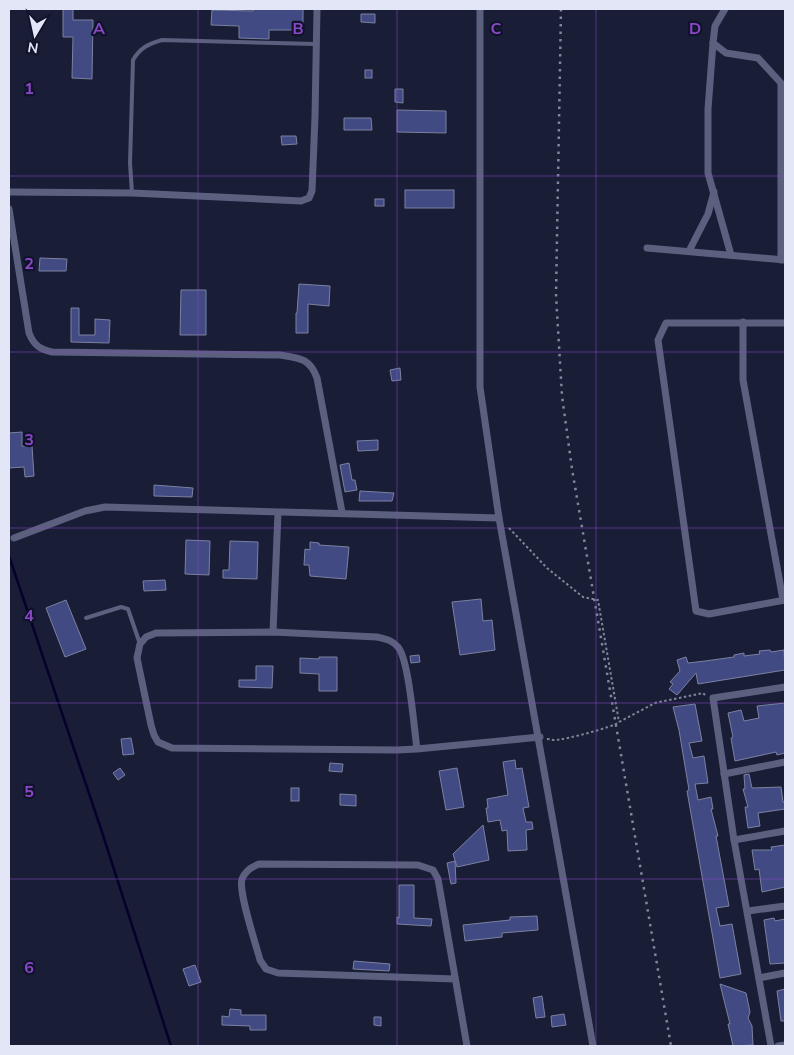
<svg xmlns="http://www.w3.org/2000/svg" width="794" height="1055" font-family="Mulish,sans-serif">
<rect width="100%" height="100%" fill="#191d36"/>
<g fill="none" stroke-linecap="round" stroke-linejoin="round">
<path stroke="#05002c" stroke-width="2.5" d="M 9,556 L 101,829 L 171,1046"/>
</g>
<g fill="#424a83" stroke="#7b81a1">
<path d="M 63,9 L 73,9 L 73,20 L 93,20 L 92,79 L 72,78 L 73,37 L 63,37 Z"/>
<path d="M 253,9 L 303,9 L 303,30 L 269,30 L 269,39 L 239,38 L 239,26 L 211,25 L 212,10 L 253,11 Z"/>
<path d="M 361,14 L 375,14 L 375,23 L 361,22 Z"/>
<rect x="365" y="70" width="7" height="8"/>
<path d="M 395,89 L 403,89 L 403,103 L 395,102 Z"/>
<path d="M 397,110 L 446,111 L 446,133 L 397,132 Z"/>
<path d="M 344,118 L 371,118 L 372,130 L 344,130 Z"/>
<path d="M 281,136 L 296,136 L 297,144 L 282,145 Z"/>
<rect x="405" y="190" width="49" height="18"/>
<rect x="375" y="199" width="9" height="7"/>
<path d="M 40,258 L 67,259 L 66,271 L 39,271 Z"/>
<path d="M 299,284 L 330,286 L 329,306 L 308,304 L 308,333 L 296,333 L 296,313 L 297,313 Z"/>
<path d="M 181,290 L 206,290 L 206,335 L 180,335 Z"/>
<path d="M 71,308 L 79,308 L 79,335 L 95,335 L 95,319 L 110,320 L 109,343 L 71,342 Z"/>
<path d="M 400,368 L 401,380 L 392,381 L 390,370 Z"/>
<path d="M 22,432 L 22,446 L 32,446 L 34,476 L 25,477 L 24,467 L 9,468 L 9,433 Z"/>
<path d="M 378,440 L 378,450 L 358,451 L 357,441 Z"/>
<path d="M 349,463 L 352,480 L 355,480 L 357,490 L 345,492 L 340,465 Z"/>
<path d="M 154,485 L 193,488 L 192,497 L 154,496 Z"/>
<path d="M 360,491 L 394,493 L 392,501 L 359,501 Z"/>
<path d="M 186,540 L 210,541 L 209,575 L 185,574 Z"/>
<path d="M 230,541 L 258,542 L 257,579 L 223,578 L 223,570 L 229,570 Z"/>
<path d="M 310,542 L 319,543 L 319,545 L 349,547 L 346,579 L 310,576 L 309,565 L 304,565 L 305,549 L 310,550 Z"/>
<path d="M 165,580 L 166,590 L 144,591 L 143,581 Z"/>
<path d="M 481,599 L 483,621 L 492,620 L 495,650 L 460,655 L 452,602 Z"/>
<path d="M 66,600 L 86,649 L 65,657 L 46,608 Z"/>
<path d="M 770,650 L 771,652 L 784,650 L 785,670 L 698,684 L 696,673 L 677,695 L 669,689 L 673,684 L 670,682 L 680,671 L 677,660 L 686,657 L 688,663 L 705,661 L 734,657 L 734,655 L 744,653 L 744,656 L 760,654 L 759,651 Z"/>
<path d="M 419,655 L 420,662 L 411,663 L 410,656 Z"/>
<path d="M 319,657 L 337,657 L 337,691 L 319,691 L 319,674 L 300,673 L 300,658 L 319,659 Z"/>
<path d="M 256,666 L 273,666 L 272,688 L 239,687 L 239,680 L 256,680 Z"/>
<path d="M 785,703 L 785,753 L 777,755 L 776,752 L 735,761 L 731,738 L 733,737 L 728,713 L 741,710 L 744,721 L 759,718 L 757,706 Z"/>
<path d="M 695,704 L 702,741 L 689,743 L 693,758 L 704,756 L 708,783 L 695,784 L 698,800 L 711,797 L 713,809 L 711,809 L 718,836 L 716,836 L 729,906 L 716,908 L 720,926 L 732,924 L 741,974 L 720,978 L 687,791 L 689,790 L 679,730 L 673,707 Z"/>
<path d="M 131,738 L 134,754 L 123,755 L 121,739 Z"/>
<path d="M 515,760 L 516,769 L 522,768 L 529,807 L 523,808 L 526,822 L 532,822 L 533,829 L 526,830 L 527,850 L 508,851 L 507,830 L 502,831 L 500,820 L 488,822 L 486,808 L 488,808 L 487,799 L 508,795 L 503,762 Z"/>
<path d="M 330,763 L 343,764 L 342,772 L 329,771 Z"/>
<path d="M 120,768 L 125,775 L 118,780 L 113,773 Z"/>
<path d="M 457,768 L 464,807 L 446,810 L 439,771 Z"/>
<path d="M 749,774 L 752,788 L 781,787 L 783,802 L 785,802 L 785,809 L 758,813 L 760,826 L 748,828 L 745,807 L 748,807 L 743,789 L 745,789 L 744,775 Z"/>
<rect x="291" y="788" width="8" height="13"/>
<path d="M 340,794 L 356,795 L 356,806 L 340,805 Z"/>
<path d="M 483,825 L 489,860 L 457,867 L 453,854 Z"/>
<path d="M 785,845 L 785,887 L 762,892 L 759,869 L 755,870 L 752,850 L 772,850 L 771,847 Z"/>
<path d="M 455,861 L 456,883 L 451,884 L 447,863 Z"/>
<path d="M 399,885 L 414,885 L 414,918 L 432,919 L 431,926 L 397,924 L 397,917 L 399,918 Z"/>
<path d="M 537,916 L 538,930 L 502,933 L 502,937 L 465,941 L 463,925 L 510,920 L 510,917 Z"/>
<path d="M 774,918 L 775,921 L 785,919 L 785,963 L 770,964 L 764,920 Z"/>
<path d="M 354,961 L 390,964 L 389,971 L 353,969 Z"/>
<path d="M 195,965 L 201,982 L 189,986 L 183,969 Z"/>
<path d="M 720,984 L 746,993 L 750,1012 L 748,1018 L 752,1026 L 753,1045 L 733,1046 L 728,1024 L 730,1024 Z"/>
<path d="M 785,989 L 785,1021 L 781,1021 L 777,991 Z"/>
<path d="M 542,996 L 545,1017 L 536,1018 L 533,998 Z"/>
<path d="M 230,1009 L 241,1010 L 241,1015 L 266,1015 L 266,1030 L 250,1030 L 250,1026 L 222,1025 L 222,1016 L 229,1017 Z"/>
<path d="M 564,1014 L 566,1025 L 552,1027 L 551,1016 Z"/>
<path d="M 374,1017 L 381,1017 L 381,1026 L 374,1025 Z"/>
</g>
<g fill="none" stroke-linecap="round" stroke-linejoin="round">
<g stroke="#81859a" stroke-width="2" stroke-dasharray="2.5 2.5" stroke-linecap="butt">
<path d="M 509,528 L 547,568 L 583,597 L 598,600 L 619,722"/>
<path d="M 547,739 C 550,739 552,740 555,740 C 564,740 614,727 619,722 L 655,703 L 703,693 L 705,695"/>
</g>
<g stroke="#5a607e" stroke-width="4">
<path d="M 132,193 L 130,163 L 133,60 C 140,48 148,44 162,40 L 316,44"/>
<path d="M 86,618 L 121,607 L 128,609 L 140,644"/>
</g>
<g stroke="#5a607e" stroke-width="7">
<path d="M 480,9 L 480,387 L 499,518 L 593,1046"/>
<path d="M 725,9 L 715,26 L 713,43 L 726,53 L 758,58 L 781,83 L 781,260"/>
<path d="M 713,43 L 708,109 L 708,173 L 731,255"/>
<path d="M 9,192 L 132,193 L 301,201 L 309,198 L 312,191 L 315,117 L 317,9"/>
<path d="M 9,209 L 29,333 C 34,345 39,349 52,352 L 280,355 C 299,358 310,358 317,378 L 342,512"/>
<path d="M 647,248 L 785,260"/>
<path d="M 689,251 L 708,214 L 714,192"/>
<path d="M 743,322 L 743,380 L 783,600"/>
<path d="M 785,323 L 666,323 L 658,340 L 696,611 L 709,614 L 785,600"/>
<path d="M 14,538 L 85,511 L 105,507 L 499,518"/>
<path d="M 273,632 L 278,513"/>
<path d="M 417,749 C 414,728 409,660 398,647 C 392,640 386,639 377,637 L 273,632 L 156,633 L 146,637 L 140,644 L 137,658 L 151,725 L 154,735 L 158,742 L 172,748 L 397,750 L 417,749 L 540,737"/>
<path d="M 724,774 L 785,762"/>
<path d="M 734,840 L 785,831"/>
<path d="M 748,911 L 785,906"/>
<path d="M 759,978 L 785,973"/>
<path d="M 455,979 L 278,973 L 266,969 L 260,960 C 256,944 238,892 242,879 C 245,871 251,867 259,864 L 418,865 L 433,870 L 438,879 L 467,1046"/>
<path d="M 771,1046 L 734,840 L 713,698 L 785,687"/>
<path d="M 778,1046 L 785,1045"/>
</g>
<path stroke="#82869b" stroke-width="2.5" stroke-dasharray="2.5 5" stroke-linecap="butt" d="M 561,9 L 556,295 L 562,396 L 572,469 L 671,1046"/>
</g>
<path fill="none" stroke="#8a48c7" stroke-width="1" stroke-opacity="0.55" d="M 198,9 L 198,1046M 397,9 L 397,1046M 596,9 L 596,1046M 9,176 L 785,176M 9,352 L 785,352M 9,528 L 785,528M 9,703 L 785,703M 9,879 L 785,879"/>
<g font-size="16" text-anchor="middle" font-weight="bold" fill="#8a48c7" stroke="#11132c" stroke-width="4.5" stroke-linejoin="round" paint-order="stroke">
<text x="99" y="34">A</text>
<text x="298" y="34">B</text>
<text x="496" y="34">C</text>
<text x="695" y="34">D</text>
<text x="29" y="94">1</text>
<text x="29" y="269">2</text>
<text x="29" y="445">3</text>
<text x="29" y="621">4</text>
<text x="29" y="797">5</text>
<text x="29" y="973">6</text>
</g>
<rect width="794" height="1055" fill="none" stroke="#e2e6f7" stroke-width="20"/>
<g transform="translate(35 35) rotate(189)" stroke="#11132c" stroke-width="4" paint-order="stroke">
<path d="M0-4L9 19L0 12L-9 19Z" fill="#e2e6f7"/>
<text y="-8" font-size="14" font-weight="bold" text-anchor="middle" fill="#e2e6f7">N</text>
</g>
</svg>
